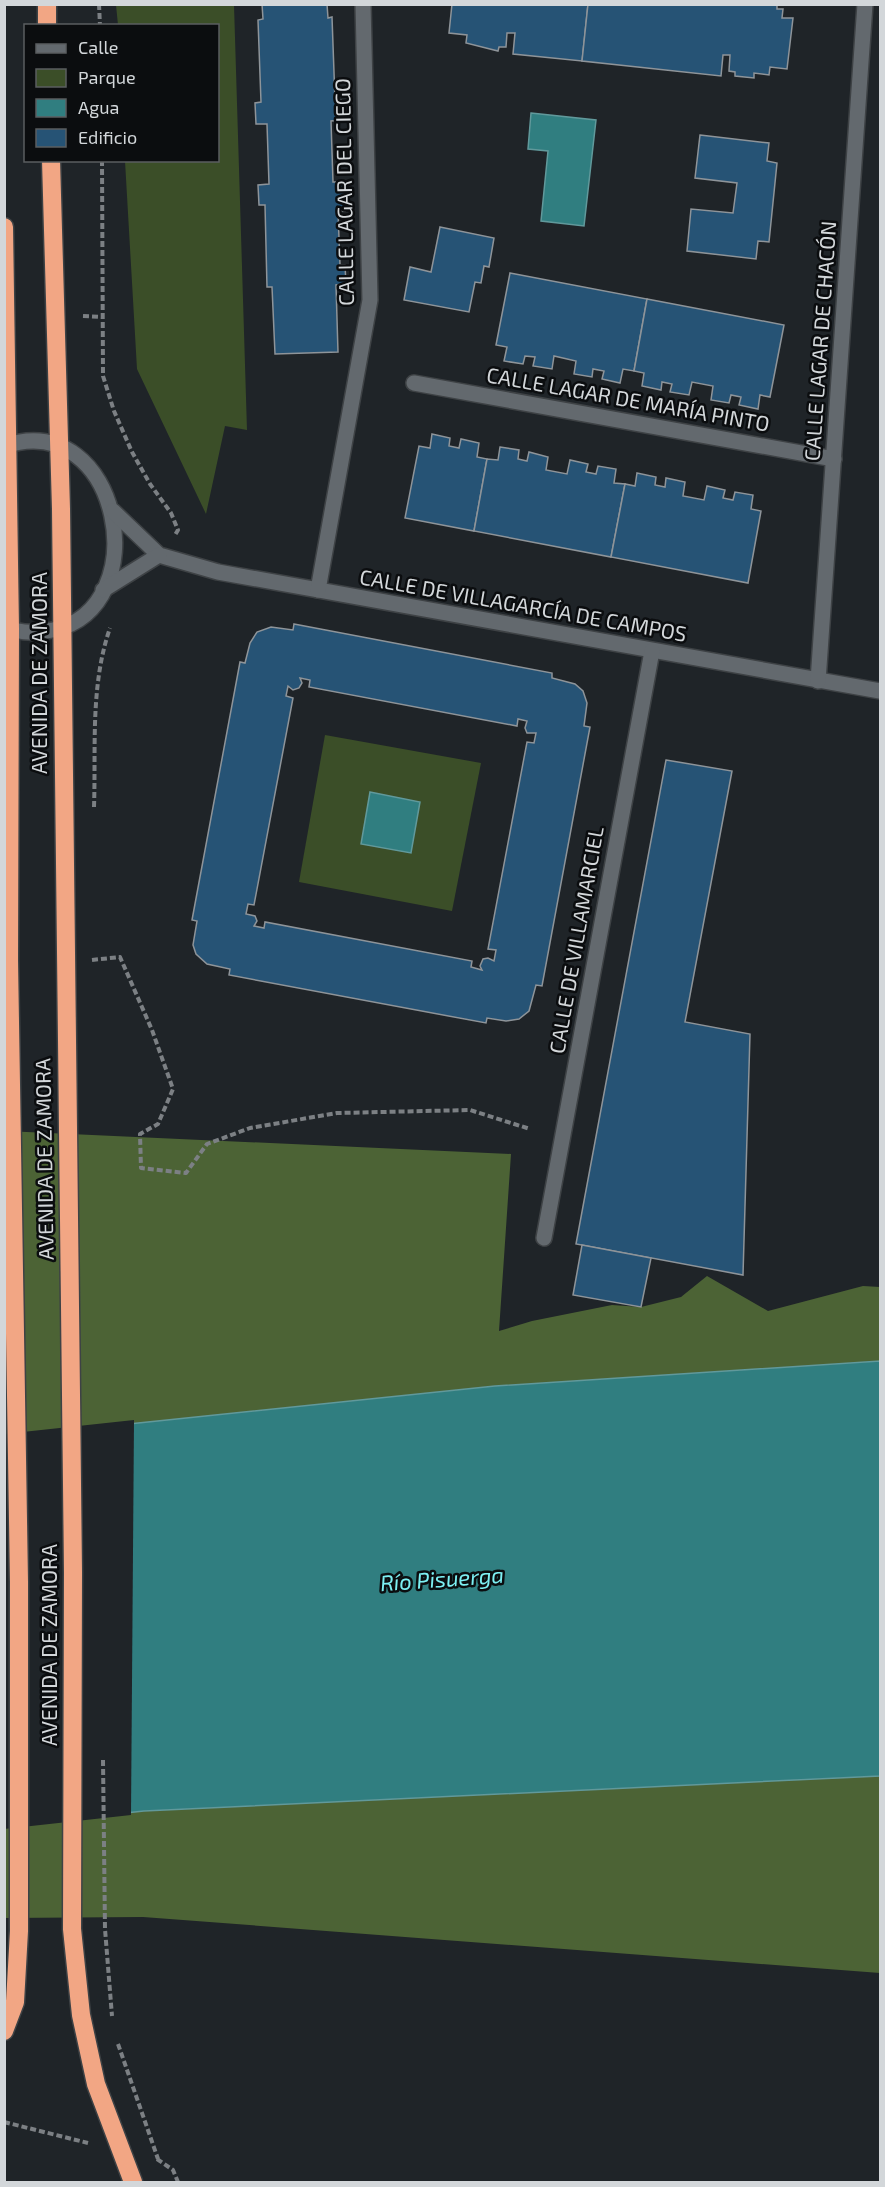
<svg xmlns="http://www.w3.org/2000/svg" width="885" height="2187" font-family="'Exo 2',sans-serif">
<rect width="100%" height="100%" fill="#1f2428"/>
<g fill="#3b4e28">
<path d="M 116,5 L 234,5 L 247,430 L 225,426 L 206,514 L 137,369 L 125,161 L 218,160 L 218,26 L 118,25 Z"/>
<path d="M 325,735 L 481,763 L 452,911 L 299,882 Z"/>
</g>
<g fill="#4c6335">
<path d="M 5,1131 L 511,1154 L 499,1331 L 532,1321 L 612,1305 L 641,1307 L 681,1297 L 707,1276 L 768,1311 L 863,1286 L 880,1287 L 880,1361 L 495,1386 L 5,1437 Z"/>
<path d="M 880,1776 L 880,1973 L 143,1917 L 5,1918 L 4,1826 L 144,1811 Z"/>
</g>
<g fill="#307e80" stroke="#61999b" stroke-width="1.5">
<path d="M 531,113 L 596,120 L 584,226 L 541,221 L 548,151 L 528,149 Z"/>
<path d="M 370,792 L 420,802 L 411,853 L 361,844 Z"/>
<path d="M 880,1361 L 880,1776 L 144,1811 L 5,1826 L 4,1437 L 495,1386 Z"/>
</g>
<path fill="#1f2428" d="M 134,1420 L 131,1815 L 4,1829 L 4,1434 Z"/>
<g fill="#265375" stroke="#8e9499" stroke-width="1.5" fill-rule="evenodd">
<path d="M 262,4 L 327,4 L 328,18 L 332,17 L 335,100 L 341,100 L 342,120 L 331,121 L 333,182 L 344,182 L 345,211 L 338,211 L 340,265 L 345,265 L 346,284 L 336,285 L 338,352 L 275,354 L 272,287 L 267,287 L 265,205 L 259,205 L 258,185 L 269,184 L 267,124 L 256,124 L 255,103 L 261,102 L 258,20 L 263,19 Z"/>
<path d="M 452,4 L 588,4 L 582,61 L 513,54 L 515,33 L 507,33 L 506,47 L 499,47 L 498,51 L 466,43 L 467,35 L 449,33 Z"/>
<path d="M 588,4 L 777,4 L 777,9 L 783,9 L 782,18 L 793,18 L 787,69 L 770,67 L 769,75 L 754,73 L 754,78 L 735,76 L 735,72 L 729,71 L 730,55 L 723,55 L 721,76 L 582,61 Z"/>
<path d="M 700,135 L 769,143 L 767,161 L 777,163 L 769,242 L 758,241 L 756,259 L 687,251 L 691,209 L 733,213 L 737,183 L 695,178 Z"/>
<path d="M 440,227 L 494,238 L 489,267 L 484,266 L 481,283 L 475,282 L 469,312 L 404,300 L 410,267 L 431,272 Z"/>
<path d="M 510,273 L 647,299 L 634,371 L 623,369 L 620,383 L 602,379 L 604,371 L 593,369 L 592,377 L 574,374 L 576,361 L 554,356 L 552,369 L 533,366 L 535,357 L 525,356 L 523,364 L 504,361 L 507,347 L 496,345 Z"/>
<path d="M 647,299 L 784,325 L 770,397 L 760,395 L 758,409 L 739,405 L 741,397 L 731,395 L 729,403 L 711,400 L 713,386 L 692,382 L 689,395 L 670,392 L 672,384 L 662,382 L 661,390 L 642,386 L 644,373 L 634,371 Z"/>
<path d="M 432,434 L 450,438 L 449,446 L 459,448 L 461,439 L 479,443 L 477,457 L 487,459 L 474,531 L 405,518 L 419,446 L 430,448 Z"/>
<path d="M 500,447 L 519,450 L 518,459 L 527,461 L 529,452 L 548,457 L 546,470 L 567,474 L 570,460 L 588,464 L 586,472 L 596,474 L 598,466 L 616,469 L 614,483 L 625,484 L 611,557 L 474,531 L 487,459 L 498,460 Z"/>
<path d="M 637,473 L 656,477 L 655,485 L 665,487 L 666,478 L 685,482 L 683,496 L 704,500 L 707,486 L 725,490 L 723,498 L 733,500 L 735,492 L 753,495 L 751,509 L 761,511 L 748,583 L 611,557 L 625,484 L 635,486 Z"/>
<path d="M 294,624 L 552,673 L 552,678 L 575,684 L 583,691 L 587,703 L 584,726 L 590,727 L 542,986 L 536,985 L 529,1011 L 519,1019 L 506,1021 L 487,1018 L 486,1023 L 229,975 L 230,969 L 207,964 L 196,954 L 193,945 L 197,921 L 192,920 L 240,662 L 245,663 L 250,643 L 257,632 L 271,627 L 293,630 ZM 300,678 L 310,680 L 309,687 L 517,726 L 518,719 L 527,721 L 525,728 L 527,733 L 536,733 L 534,743 L 527,742 L 488,949 L 496,950 L 494,961 L 488,958 L 483,959 L 480,966 L 482,970 L 471,967 L 472,961 L 265,922 L 264,928 L 254,926 L 257,921 L 255,916 L 246,914 L 248,904 L 254,905 L 293,698 L 286,696 L 288,686 L 293,690 L 299,688 L 302,683 Z"/>
<path d="M 666,760 L 732,771 L 685,1022 L 750,1034 L 743,1275 L 576,1244 Z"/>
<path d="M 582,1245 L 651,1258 L 641,1307 L 573,1295 Z"/>
</g>
<g fill="none" stroke-linecap="round" stroke-linejoin="round">
<defs>
<g id="minor">
<path d="M 414,383 L 834,459"/>
<path d="M 4,446 C 122,407 157,609 53,630 C 38,633 19,634 4,626"/>
<path d="M 113,511 L 159,555 L 218,572 L 880,691"/>
<path d="M 103,590 L 159,555"/>
<path d="M 318,590 L 370,300 L 363,4"/>
<path d="M 818,681 L 865,4"/>
<path d="M 544,1238 L 652,651"/>
</g>
<g id="highway">
<path d="M 47,4 L 47,26"/>
<path d="M 51,160 L 61,509 L 73,1572 L 72,1929 L 81,2015 L 96,2084 L 133,2182"/>
<path d="M 4,227 L 10,629 L 9,960 L 19,1582 L 19,1931 L 15,2002 L 4,2031"/>
</g>
</defs>
<use href="#minor" stroke="#3e4245" stroke-width="18"/>
<use href="#highway" stroke="#3e4245" stroke-width="21"/>
<g stroke="#7c8084" stroke-width="4" stroke-dasharray="6 3" stroke-linecap="butt">
<path d="M 99,4 L 100,26"/>
<path d="M 102,160 L 103,376 L 114,411 L 132,452 L 150,484 L 171,513 L 178,530 L 175,535"/>
<path d="M 83,316 L 103,317"/>
<path d="M 94,807 C 96,747 90,686 110,628"/>
<path d="M 92,960 L 120,957 L 152,1030 L 173,1089 L 158,1124 L 140,1134 L 141,1168 L 186,1173 L 207,1144 L 250,1128 L 337,1113 L 470,1110 L 530,1129"/>
<path d="M 103,1760 L 105,1929 L 112,2016"/>
<path d="M 118,2044 L 158,2159"/>
<path d="M 4,2122 L 88,2143"/>
<path d="M 157,2159 L 173,2170 L 178,2182"/>
</g>
<use href="#minor" stroke="#63696e" stroke-width="15"/>
<use href="#highway" stroke="#f2a684" stroke-width="18"/>
</g>
<g text-anchor="middle" stroke-width="5" stroke-linejoin="round" paint-order="stroke">
<g font-size="21" fill="#d3d7da" stroke="#0b0d0f">
<text transform="translate(345 192) rotate(-91)" y="7">CALLE LAGAR DEL CIEGO</text>
<text transform="translate(821 341) rotate(-86)" y="7">CALLE LAGAR DE CHACÓN</text>
<text transform="translate(628 400) rotate(10)" y="7">CALLE LAGAR DE MARÍA PINTO</text>
<text transform="translate(523 606) rotate(10)" y="7">CALLE DE VILLAGARCÍA DE CAMPOS</text>
<text transform="translate(40 673) rotate(-90)" y="7">AVENIDA DE ZAMORA</text>
<text transform="translate(577 940) rotate(-80)" y="7">CALLE DE VILLAMARCIEL</text>
<text transform="translate(45 1159) rotate(-91)" y="7">AVENIDA DE ZAMORA</text>
<text transform="translate(50 1645) rotate(-90)" y="7">AVENIDA DE ZAMORA</text>
</g>
<g font-size="22" font-style="italic" fill="#7df0f3" stroke="#0b0d0f">
<text transform="translate(442 1579) rotate(-4)" y="8">Río Pisuerga</text>
</g>
</g>
<rect width="885" height="2187" fill="none" stroke="#d3d7da" stroke-width="12"/>
<rect x="24" y="24" width="195" height="138" fill="#0b0d0f" stroke="#5b5e60" stroke-width="1.5"/>
<rect x="36" y="44" width="30" height="9" fill="#63696e" stroke="#5b5e60" stroke-width="1.5"/>
<text x="78" y="54" font-size="18" fill="#d3d7da">Calle</text>
<rect x="36" y="69" width="30" height="18" fill="#3b4e28" stroke="#5b5e60" stroke-width="1.5"/>
<text x="78" y="84" font-size="18" fill="#d3d7da">Parque</text>
<rect x="36" y="99" width="30" height="18" fill="#307e80" stroke="#5b5e60" stroke-width="1.5"/>
<text x="78" y="114" font-size="18" fill="#d3d7da">Agua</text>
<rect x="36" y="129" width="30" height="18" fill="#265375" stroke="#5b5e60" stroke-width="1.5"/>
<text x="78" y="144" font-size="18" fill="#d3d7da">Edificio</text>
</svg>
